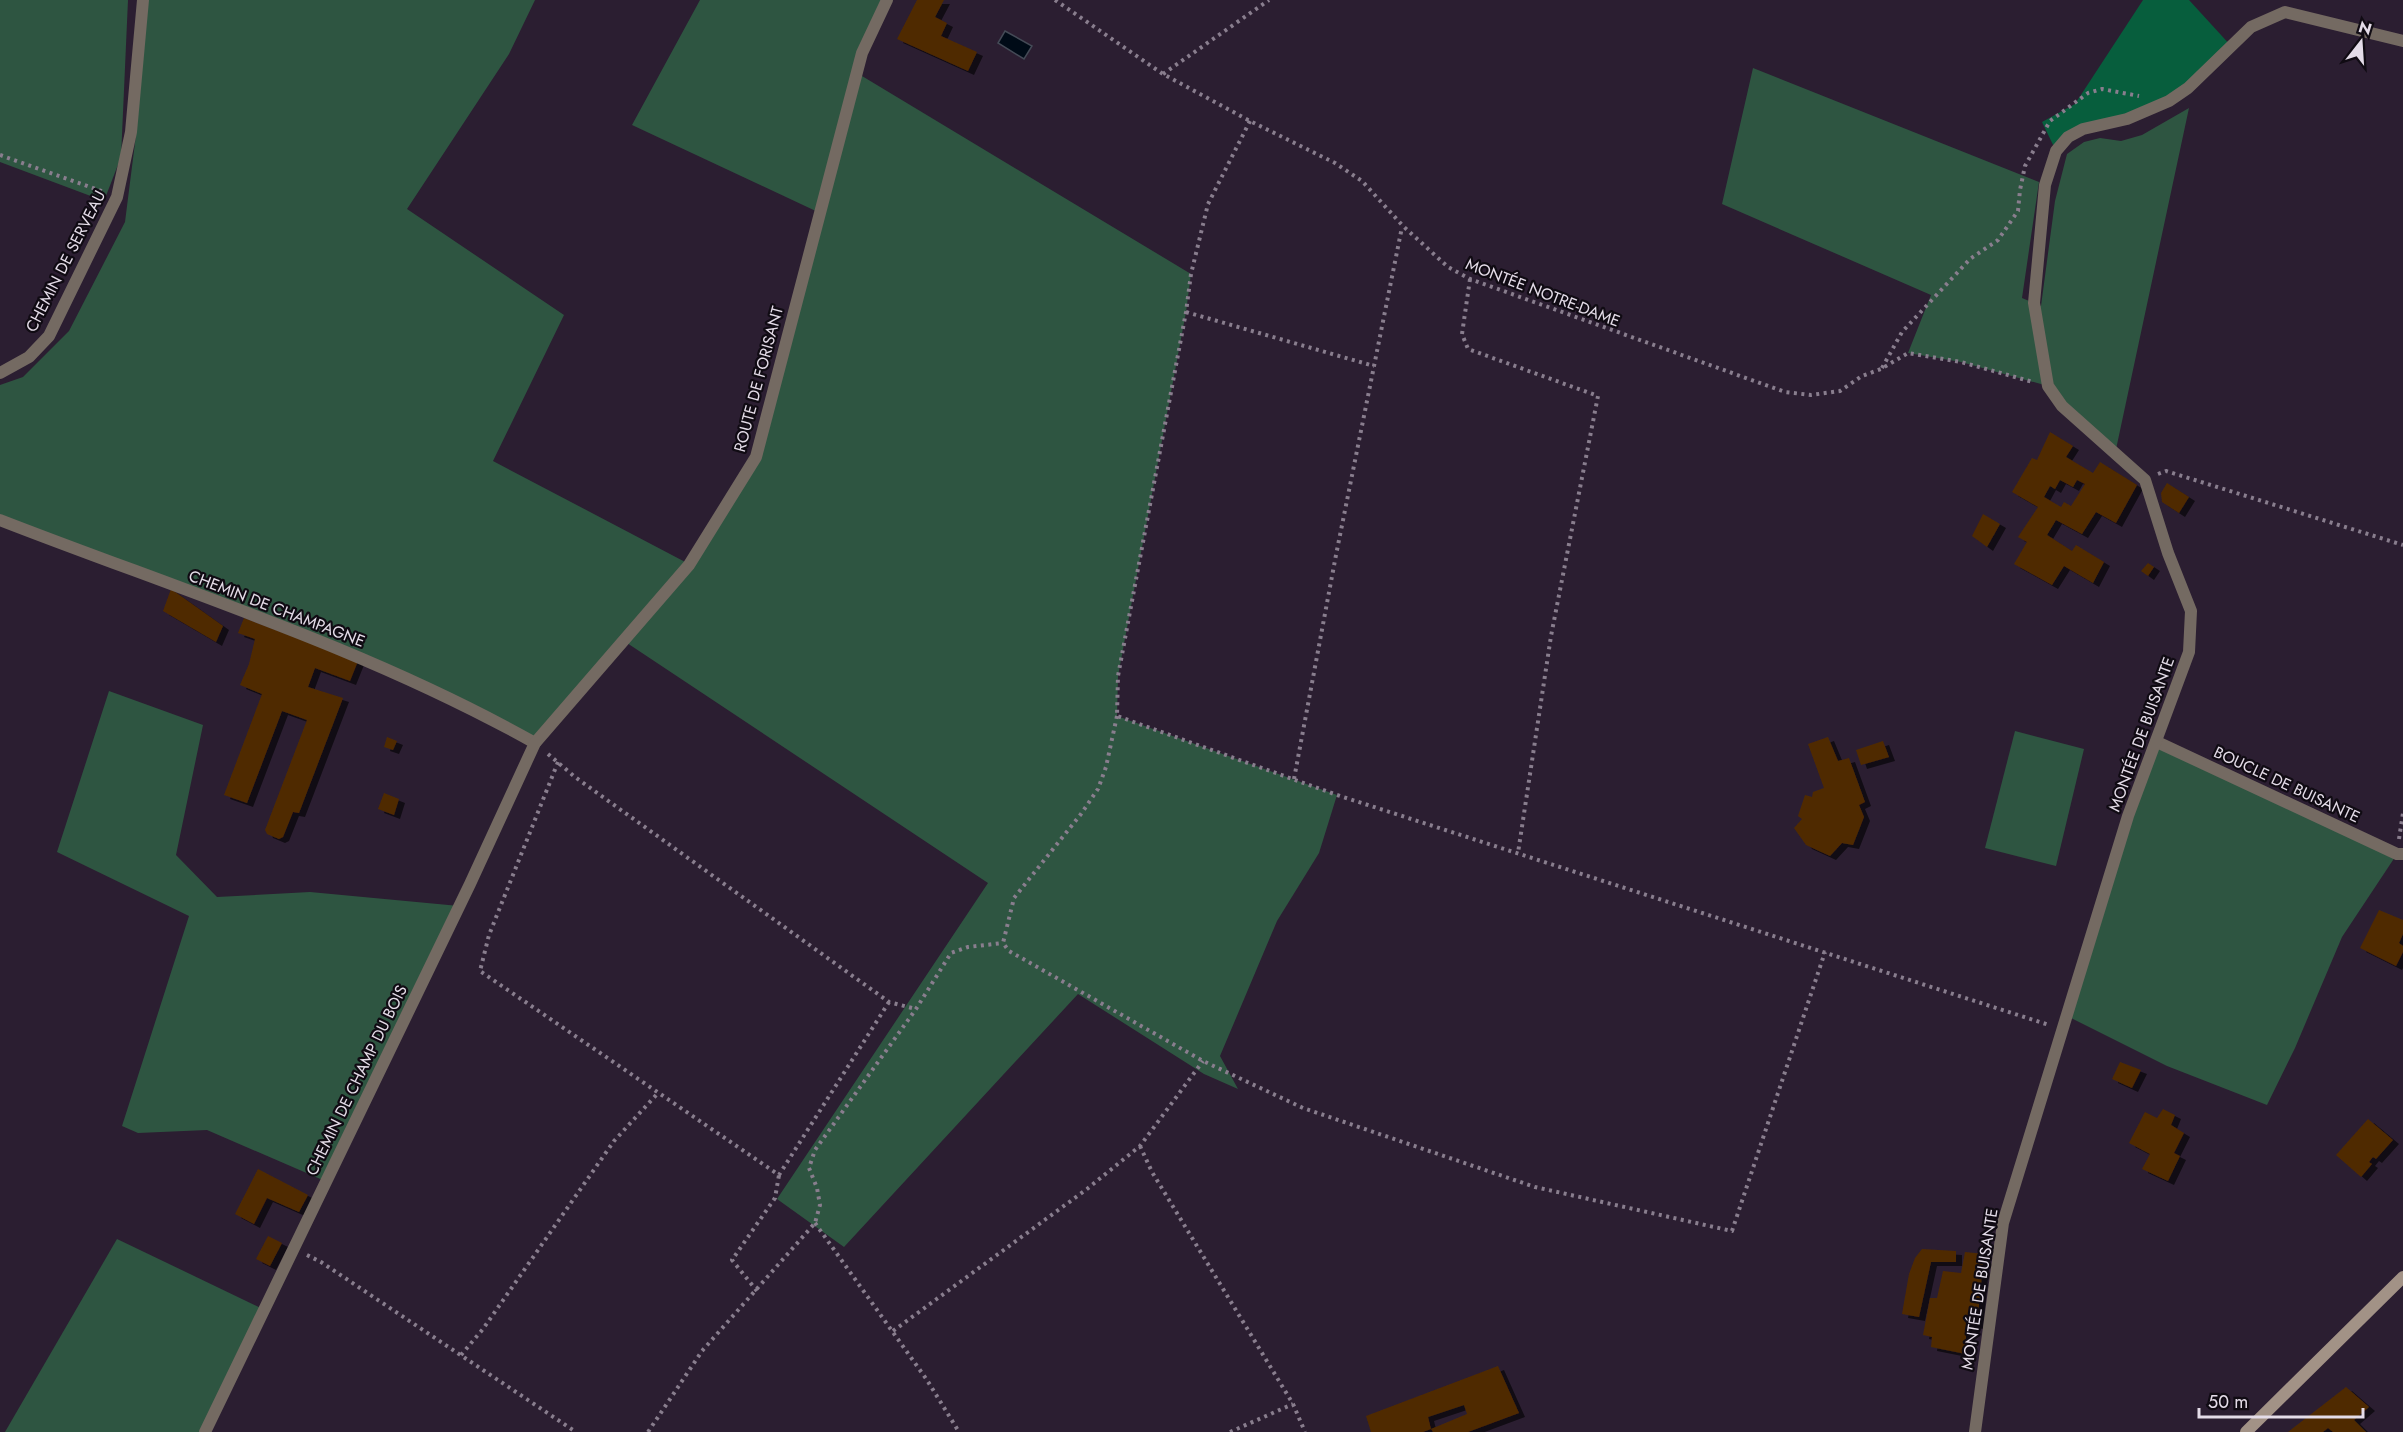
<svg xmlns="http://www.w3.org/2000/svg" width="2403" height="1432" font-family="Jost,sans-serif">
<defs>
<filter id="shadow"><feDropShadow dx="6" dy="4" stdDeviation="0" flood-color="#0009"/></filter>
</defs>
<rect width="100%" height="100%" fill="#2b1e31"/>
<g fill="#2e5541">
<path d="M 0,0 L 128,0 L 121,157 L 104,201 L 0,162 Z"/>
<path d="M 144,0 L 535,0 L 509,54 L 407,209 L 564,315 L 493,461 L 689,564 L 756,457 L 820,213 L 632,125 L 700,0 L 887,0 L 857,73 L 1191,274 L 1186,312 L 1118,676 L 1117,716 L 1337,795 L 1319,853 L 1277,921 L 1220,1056 L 1238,1089 L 1204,1074 L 1078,994 L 844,1247 L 777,1199 L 988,883 L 624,641 L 535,743 L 327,642 L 0,521 L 0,385 L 23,377 L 69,331 L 125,222 L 136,135 Z"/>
<path d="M 1753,68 L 2039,182 L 2022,298 L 2041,306 L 2055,201 L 2067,154 L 2084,142 L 2100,138 L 2121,141 L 2142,135 L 2189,108 L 2115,454 L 2048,386 L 1961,362 L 1908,353 L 1931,295 L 1722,204 Z"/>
<path d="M 109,691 L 203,725 L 176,855 L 217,897 L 310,892 L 459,906 L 325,1181 L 207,1130 L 138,1133 L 122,1126 L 189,916 L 57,852 Z"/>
<path d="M 2015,731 L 2084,749 L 2056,866 L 1985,848 Z"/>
<path d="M 2157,742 L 2397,854 L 2342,937 L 2295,1048 L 2267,1105 L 2167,1066 L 2067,1016 Z"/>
<path d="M 117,1239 L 263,1309 L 205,1432 L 5,1432 Z"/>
</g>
<path fill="#075e3d" d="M 2143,0 L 2189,0 L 2232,47 L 2169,101 L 2083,129 L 2056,151 L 2042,122 L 2075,104 Z"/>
<path fill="#000b17" stroke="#444a56" stroke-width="1.5" d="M 1005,31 L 1032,46 L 1024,59 L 998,43 Z"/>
<g fill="#502a03" fill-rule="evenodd" filter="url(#shadow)">
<path d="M 917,0 L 944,0 L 935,17 L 947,23 L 941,36 L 977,52 L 968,71 L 897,39 Z"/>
<path d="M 2050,432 L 2073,446 L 2066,457 L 2093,473 L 2100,462 L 2137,485 L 2116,523 L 2096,512 L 2082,534 L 2056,520 L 2047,535 L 2072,551 L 2076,545 L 2104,562 L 2093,583 L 2064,566 L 2052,585 L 2014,564 L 2027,542 L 2018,537 L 2038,507 L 2012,492 L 2032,458 L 2037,460 ZM 2060,480 L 2073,487 L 2077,480 L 2085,484 L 2071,506 L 2064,502 L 2061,507 L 2044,497 L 2050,486 L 2055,489 Z"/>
<path d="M 2167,483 L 2189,497 L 2179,513 L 2162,502 L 2161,493 Z"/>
<path d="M 1983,514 L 2000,524 L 1987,547 L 1972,536 Z"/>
<path d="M 2148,563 L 2154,567 L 2148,576 L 2141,571 Z"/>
<path d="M 171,589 L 223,626 L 216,642 L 163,611 Z"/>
<path d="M 244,618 L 358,661 L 350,681 L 315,668 L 308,687 L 343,698 L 299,813 L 293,812 L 283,837 L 279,839 L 267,834 L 265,830 L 307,720 L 282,711 L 247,803 L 224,795 L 262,694 L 240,685 L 249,664 L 255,639 L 238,633 Z"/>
<path d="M 387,737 L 397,741 L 393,750 L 384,747 Z"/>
<path d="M 1828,737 L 1838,761 L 1849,758 L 1865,802 L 1859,805 L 1864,817 L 1853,845 L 1842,843 L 1830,856 L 1806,845 L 1794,828 L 1802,819 L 1798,816 L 1805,795 L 1812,797 L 1813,792 L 1824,788 L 1808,744 Z"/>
<path d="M 1883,741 L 1889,757 L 1861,765 L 1856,750 Z"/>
<path d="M 384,793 L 399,799 L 394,815 L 378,809 Z"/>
<path d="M 2379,910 L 2403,920 L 2403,934 L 2399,943 L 2403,946 L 2403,952 L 2396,966 L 2360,948 Z"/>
<path d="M 2120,1062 L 2141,1070 L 2132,1088 L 2112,1079 Z"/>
<path d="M 2163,1109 L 2175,1115 L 2171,1125 L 2184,1133 L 2174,1153 L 2180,1156 L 2168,1181 L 2142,1169 L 2150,1154 L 2129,1143 L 2145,1112 L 2157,1118 Z"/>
<path d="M 2368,1119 L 2393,1140 L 2376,1159 L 2373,1157 L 2369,1162 L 2372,1164 L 2361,1177 L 2336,1155 Z"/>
<path d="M 258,1169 L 308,1195 L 299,1212 L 267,1198 L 254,1224 L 235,1214 Z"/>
<path d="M 268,1236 L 282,1243 L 270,1266 L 256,1259 Z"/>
<path d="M 1922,1249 L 1956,1251 L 1956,1262 L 1931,1262 L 1919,1317 L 1902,1314 L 1909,1274 L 1915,1258 Z"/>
<path d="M 1965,1252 L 1984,1254 L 1977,1325 L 1966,1323 L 1966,1354 L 1931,1347 L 1932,1337 L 1923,1335 L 1930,1298 L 1937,1298 L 1943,1271 L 1961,1273 Z"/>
<path d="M 1498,1366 L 1519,1413 L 1468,1432 L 1433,1432 L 1431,1429 L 1467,1414 L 1464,1405 L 1428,1417 L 1431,1429 L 1423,1432 L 1371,1432 L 1366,1416 Z"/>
<path d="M 2346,1387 L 2369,1407 L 2354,1420 L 2366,1432 L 2333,1432 L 2328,1428 L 2323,1432 L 2288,1432 Z"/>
</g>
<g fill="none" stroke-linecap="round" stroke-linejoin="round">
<g stroke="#897e8e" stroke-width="4" stroke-dasharray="3 4.5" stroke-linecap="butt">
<path d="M 1055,0 L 1163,74 L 1250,121 L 1335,163 L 1362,181 L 1403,226 L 1448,267 L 1470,279 L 1785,392 L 1811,395 L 1840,391 L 1862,376 L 1881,369 L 1908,353 L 1961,362 L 2033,382"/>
<path d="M 1163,74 L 1269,0"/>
<path d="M 1250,121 L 1208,204 L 1191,274 L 1186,312 L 1118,676 L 1117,716 L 1337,795 L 2049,1025"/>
<path d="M 0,155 L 104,192"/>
<path d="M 1470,279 L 1462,334 L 1468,349 L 1598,396 L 1551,636 L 1518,853"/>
<path d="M 1186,312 L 1374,366"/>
<path d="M 1882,368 L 1902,332 L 1970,259 L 1998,240 L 2018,211 L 2020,190 L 2025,166 L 2050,121 L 2088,93 L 2102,89 L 2139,96"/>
<path d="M 2158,474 L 2166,471 L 2403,545"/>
<path d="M 1117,716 L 1106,767 L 1098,789 L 1081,814 L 1014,898 L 1003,943 L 1009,951 L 1203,1061 L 1303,1108 L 1535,1187 L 1732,1231 L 1825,952"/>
<path d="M 548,754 L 575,777 L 889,1002 L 916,1009"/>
<path d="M 558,762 L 489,935 L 480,971 L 779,1175 L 889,1002"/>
<path d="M 1294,779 L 1336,555 L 1402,227"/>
<path d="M 2399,839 L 2403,813"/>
<path d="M 1140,1146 L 1152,1172 L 1293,1404 L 1305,1432"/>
<path d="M 815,1223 L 927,1380 L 959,1432"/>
<path d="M 307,1255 L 321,1262 L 576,1432"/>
<path d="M 757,1291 L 732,1260 L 775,1198 L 779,1175"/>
<path d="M 893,1331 L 1087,1189 L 1140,1146 L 1203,1061"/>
<path d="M 461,1355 L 483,1329 L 614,1141 L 658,1093"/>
<path d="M 648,1432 L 702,1351 L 815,1223 L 820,1205 L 817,1188 L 809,1168 L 815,1150 L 916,1009 L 951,953 L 968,947 L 1003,943"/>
<path d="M 1230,1432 L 1293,1404"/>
</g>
<g stroke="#746a62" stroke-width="12">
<path d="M 0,373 L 29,357 L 49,336 L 117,197 L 131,132 L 143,0"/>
<path d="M 0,520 C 180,590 366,648 535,743"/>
<path d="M 2157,742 L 2397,854 L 2403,854"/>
<path d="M 205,1432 L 470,884 L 535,743 L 689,565 L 756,457 L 862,53 L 887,0"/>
<path d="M 1975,1432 L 2003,1223 L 2128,816 L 2189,652 L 2191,611 L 2168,553 L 2145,480 L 2062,406 L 2048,386 L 2034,303 L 2045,185 L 2056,151 L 2068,137 L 2083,129 L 2127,119 L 2169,101 L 2188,88 L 2251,27 L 2285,12 L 2403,41"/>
</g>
<path stroke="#a29286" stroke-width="12" d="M 2246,1432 L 2403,1277"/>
</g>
<g text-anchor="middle" stroke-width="4.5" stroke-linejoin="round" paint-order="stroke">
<g font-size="16" fill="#e4dce8" stroke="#100b13">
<text transform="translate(65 261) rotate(-63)" y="6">CHEMIN DE SERVEAU</text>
<text transform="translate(1543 292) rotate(21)" y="6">MONTÉE NOTRE-DAME</text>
<text transform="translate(758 379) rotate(-75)" y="6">ROUTE DE FORISANT</text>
<text transform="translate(277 608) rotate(21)" y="6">CHEMIN DE CHAMPAGNE</text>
<text transform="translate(2141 734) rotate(-70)" y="6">MONTÉE DE BUISANTE</text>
<text transform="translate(2287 784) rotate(25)" y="6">BOUCLE DE BUISANTE</text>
<text transform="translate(356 1080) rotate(-64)" y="6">CHEMIN DE CHAMP DU BOIS</text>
<text transform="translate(1979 1289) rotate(-81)" y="6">MONTÉE DE BUISANTE</text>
</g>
</g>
<g transform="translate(2361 42) rotate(17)" stroke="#100b13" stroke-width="4.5" paint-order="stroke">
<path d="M0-4.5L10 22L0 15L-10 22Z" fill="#e4dce8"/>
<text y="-9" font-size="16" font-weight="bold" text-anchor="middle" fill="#e4dce8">N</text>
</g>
<path d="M2199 1408v9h164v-9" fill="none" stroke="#e4dce8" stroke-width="3"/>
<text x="2208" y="1408" font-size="18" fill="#e4dce8" stroke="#100b13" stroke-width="4.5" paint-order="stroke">50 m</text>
</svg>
